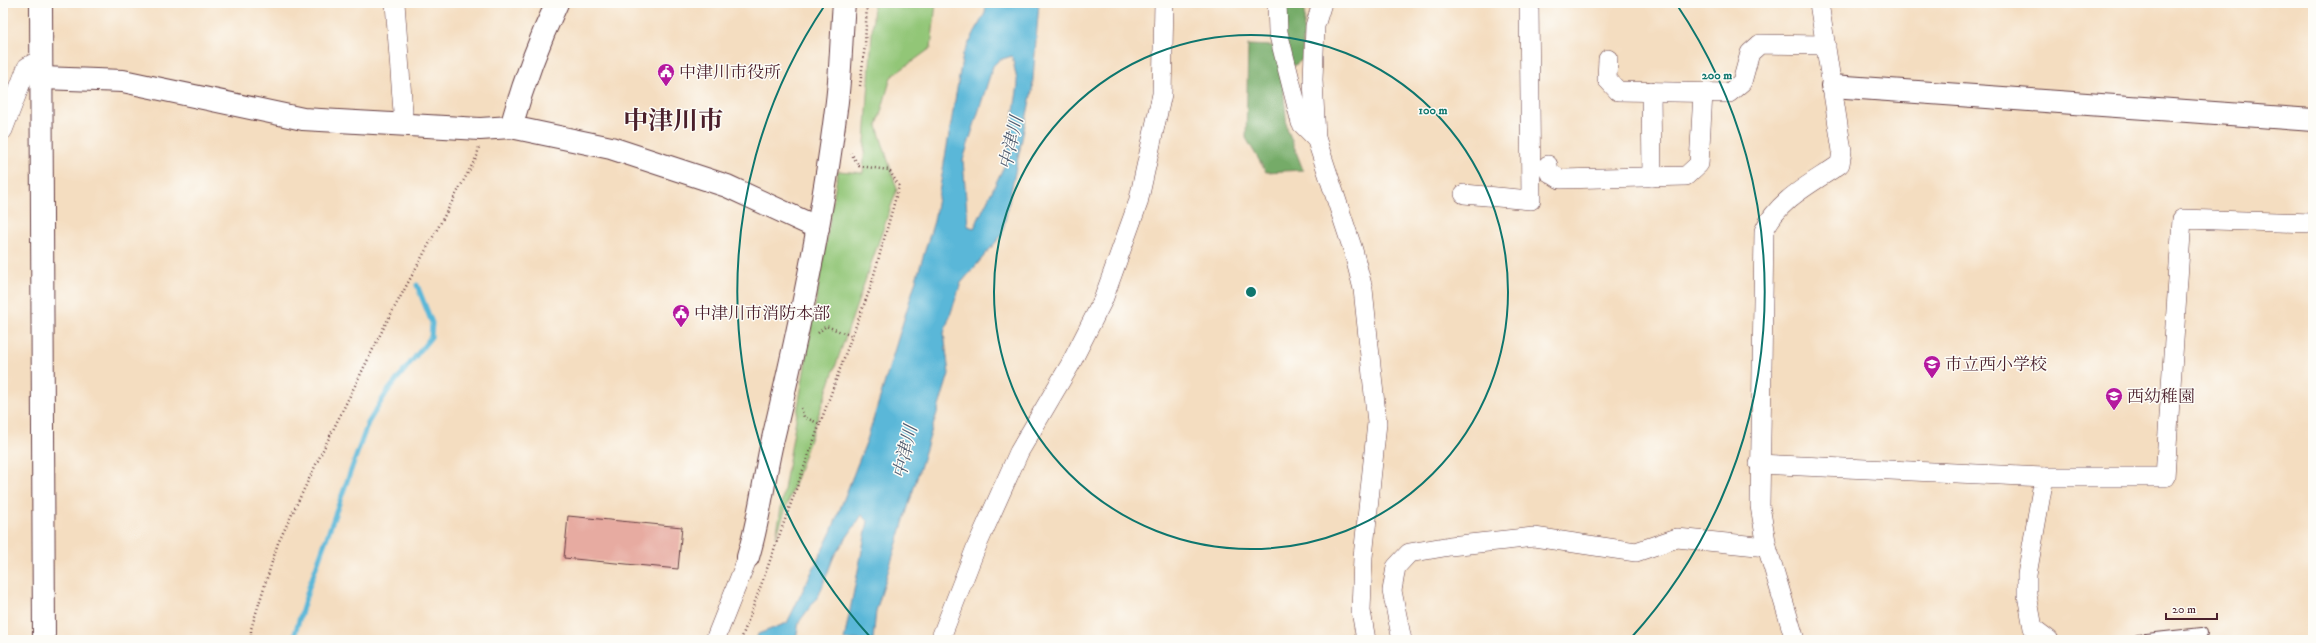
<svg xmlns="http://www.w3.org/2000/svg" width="2316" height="643" font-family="'IM FELL DW Pica','Noto Serif JP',serif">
<rect width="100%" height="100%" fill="#fdfcf7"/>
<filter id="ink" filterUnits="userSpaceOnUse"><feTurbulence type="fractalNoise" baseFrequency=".025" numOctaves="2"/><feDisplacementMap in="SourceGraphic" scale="8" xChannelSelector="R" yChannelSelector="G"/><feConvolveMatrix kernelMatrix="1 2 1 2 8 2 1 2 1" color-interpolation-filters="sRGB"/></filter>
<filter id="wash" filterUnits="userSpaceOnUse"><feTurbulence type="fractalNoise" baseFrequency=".012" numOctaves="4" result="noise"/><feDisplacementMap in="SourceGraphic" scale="16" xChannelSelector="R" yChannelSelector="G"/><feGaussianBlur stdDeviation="0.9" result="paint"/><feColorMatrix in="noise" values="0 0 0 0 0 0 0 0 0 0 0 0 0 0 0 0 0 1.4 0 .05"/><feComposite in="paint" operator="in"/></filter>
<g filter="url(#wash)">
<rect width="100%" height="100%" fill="#f4ddc0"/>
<path fill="#92c677" stroke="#6e7251" d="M 874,3 L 936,3 L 931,48 L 891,77 L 877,126 L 897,189 L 776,537 L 838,171 L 863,173 Z"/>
<path fill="#75ab68" stroke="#60654a" d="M 1281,3 L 1305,3 L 1302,60 L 1282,74 L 1287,128 L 1303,170 L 1266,172 L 1246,138 L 1248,45 L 1273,46 Z"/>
<path fill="#5ab7d8" stroke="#526b82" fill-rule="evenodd" d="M 986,3 L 1039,3 L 1032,91 L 1002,235 L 961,283 L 944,333 L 949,374 L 876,611 L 873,640 L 844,640 L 868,521 L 862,515 L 834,556 L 819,595 L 799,622 L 796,640 L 756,640 L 758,634 L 787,623 L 831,532 L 867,440 L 934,221 L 963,54 L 985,13 ZM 1012,56 L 1018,85 L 1006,162 L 974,228 L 968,226 L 963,160 L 993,66 L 999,60 Z"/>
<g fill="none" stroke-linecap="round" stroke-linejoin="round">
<path stroke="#5ab7d8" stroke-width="5" d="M 293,640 L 310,584 L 368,423 L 387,392 L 431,337 L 432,323 L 417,285"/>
</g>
<g id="blocks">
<path fill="#e7aba1" d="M 568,516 L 682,527 L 678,569 L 564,558 Z"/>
</g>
</g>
<g filter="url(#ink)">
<use href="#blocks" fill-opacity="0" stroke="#643c41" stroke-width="1"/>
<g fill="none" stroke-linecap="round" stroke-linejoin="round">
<defs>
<path id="lane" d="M 2138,640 L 2202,633"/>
<g id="street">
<path d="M 395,3 L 403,112"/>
<path d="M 1277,3 L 1278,32 L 1301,123 L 1316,138"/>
<path d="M 1322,3 L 1315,26 L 1313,80 L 1316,138 L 1353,250 L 1363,289 L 1377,423 L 1363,557 L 1361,611 L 1366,640"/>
<path d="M 1608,59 L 1607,79 L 1618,91 L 1729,93 L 1742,82 L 1750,53 L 1760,44 L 1826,45"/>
<path d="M 1651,91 L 1652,177"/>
<path d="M 3,130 L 27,67 L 41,59"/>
<path d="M 1548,165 L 1549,172 L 1560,179 L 1686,176 L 1699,164 L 1703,93"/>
<path d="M 1464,194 L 1531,200 L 1529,3"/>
<path d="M 1759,464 L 2044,477 L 2027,575 L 2027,595 L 2033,628 L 2049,640"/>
<path d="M 2044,477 L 2165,477 L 2182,219 L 2313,223"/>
<path d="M 715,640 L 748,557"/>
<path d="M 940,640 L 975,550 L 1019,452 L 1070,365 L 1103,300 L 1138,203 L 1162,94 L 1164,3"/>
<path d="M 1402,640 L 1392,591 L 1396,567 L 1409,553 L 1450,546 L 1534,537 L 1636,552 L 1677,538 L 1767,547"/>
<path d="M 1795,640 L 1767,547 L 1760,506 L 1764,231 C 1778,199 1813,183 1840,164 L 1842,151 L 1819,3"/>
</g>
<g id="secondary">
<path d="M 41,3 L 44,640"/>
<path d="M 42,78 L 123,81 L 303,119 L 480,129 L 511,127 L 611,148 L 727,186 L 818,228"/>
<path d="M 1832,86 L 2313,120"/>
<path d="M 511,127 C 523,84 538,43 557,3"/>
<path d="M 748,557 C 759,521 763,484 771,447 C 798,335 822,223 836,109 C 841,74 841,38 844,3"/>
</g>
</defs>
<use href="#lane" stroke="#643c41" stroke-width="12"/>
<use href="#street" stroke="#643c41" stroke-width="20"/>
<use href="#secondary" stroke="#643c41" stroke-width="24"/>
<g stroke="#643c41" stroke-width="2.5" stroke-dasharray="1 3" stroke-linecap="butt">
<path d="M 860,86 L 865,45 L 867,3"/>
<path d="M 818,333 L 826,326 L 852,336 L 870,289 L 899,186 L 889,170 L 859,166 L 851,153"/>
<path d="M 801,408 L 804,417 L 820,424"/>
<path d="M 251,640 L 251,629 L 278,543 L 323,450 L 385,325 L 477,156 L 479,147"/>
<path d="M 741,640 L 852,336"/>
</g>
<use href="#lane" stroke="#fff" stroke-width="10"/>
<use href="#street" stroke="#fff" stroke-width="19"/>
<use href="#secondary" stroke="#fff" stroke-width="22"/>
</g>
</g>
<g fill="none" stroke="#0f766e" stroke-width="2">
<circle cx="1251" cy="292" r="257"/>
<path d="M872 639A514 514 0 0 1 825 5M1677 5A514 514 0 0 1 1630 639"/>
</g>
<defs>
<symbol id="civic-pin" viewBox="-11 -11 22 30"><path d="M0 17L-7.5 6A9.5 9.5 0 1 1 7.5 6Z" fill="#b5179e" stroke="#fdfcf7"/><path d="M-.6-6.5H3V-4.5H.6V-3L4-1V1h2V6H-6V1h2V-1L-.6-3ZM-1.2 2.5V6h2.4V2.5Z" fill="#fff"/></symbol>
<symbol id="school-pin" viewBox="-11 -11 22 30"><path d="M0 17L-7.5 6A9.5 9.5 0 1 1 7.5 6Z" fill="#b5179e" stroke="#fdfcf7"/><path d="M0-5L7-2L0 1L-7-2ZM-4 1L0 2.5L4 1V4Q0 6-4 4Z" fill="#fff"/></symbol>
</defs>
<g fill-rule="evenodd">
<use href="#civic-pin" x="656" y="62" width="20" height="27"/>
<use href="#civic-pin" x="671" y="303" width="20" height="27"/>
<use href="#school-pin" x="1922" y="354" width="20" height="27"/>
<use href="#school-pin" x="2104" y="386" width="20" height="27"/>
</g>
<g text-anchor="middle" stroke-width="3" stroke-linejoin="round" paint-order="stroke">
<g font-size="17" fill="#4a1f2b" stroke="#fdfcf7" text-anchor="start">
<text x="679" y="78">中津川市役所</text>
<text x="694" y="319">中津川市消防本部</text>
<text x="1945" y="370">市立西小学校</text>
<text x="2127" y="402">西幼稚園</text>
</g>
<g font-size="18" font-style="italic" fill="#505c70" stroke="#fdfcf7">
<text transform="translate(1011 143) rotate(-77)" y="6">中津川</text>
<text transform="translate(905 452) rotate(-77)" y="6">中津川</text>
</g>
<g font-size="25" font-weight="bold" fill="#4a1f2b" stroke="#fdfcf7">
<text x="673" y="129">中津川市</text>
</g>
</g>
<circle cx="1251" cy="292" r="6" fill="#0f766e" stroke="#fdfcf7" stroke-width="2"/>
<g font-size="12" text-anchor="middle" font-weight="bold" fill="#0f766e" stroke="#fdfcf7" stroke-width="3" stroke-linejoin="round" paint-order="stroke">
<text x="1717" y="79">200 m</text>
<text x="1433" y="114">100 m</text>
</g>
<rect width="2316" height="643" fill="none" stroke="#fdfcf7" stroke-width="16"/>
<path d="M2166 613v6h51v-6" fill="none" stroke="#4a1f2b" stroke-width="2"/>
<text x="2172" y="613" font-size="12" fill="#4a1f2b" stroke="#fdfcf7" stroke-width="3" paint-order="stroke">20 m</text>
</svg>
